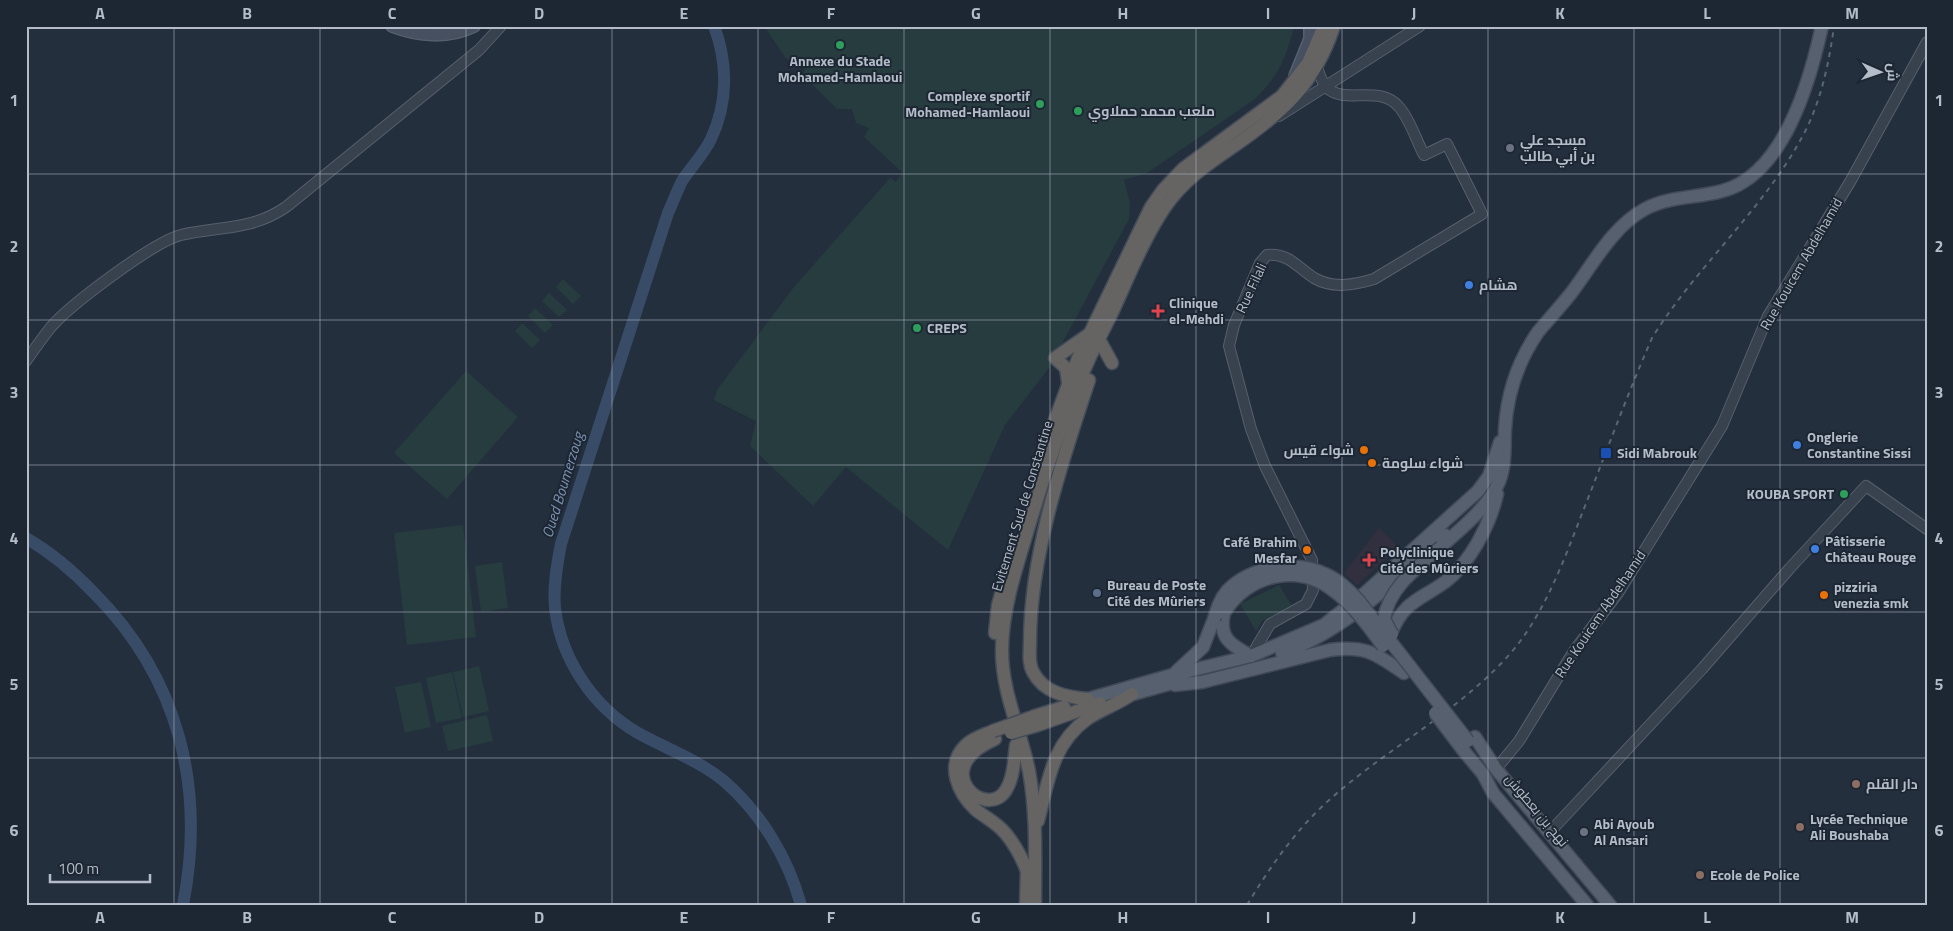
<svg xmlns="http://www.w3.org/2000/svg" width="1953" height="931" font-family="'Titillium Web',Cairo,sans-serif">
<rect width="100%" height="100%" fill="#242f3e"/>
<path fill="#32303f" d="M 1379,528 L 1398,547 L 1357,585 L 1344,573 Z"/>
<g fill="#263c3f">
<path d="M 764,26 L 1294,26 C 1286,59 1279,75 1255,99 L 1147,173 L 1124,180 L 1130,203 L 1129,219 L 1049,368 L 1005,425 L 948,550 L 846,467 L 813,506 L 750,446 L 756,421 L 714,400 L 717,390 L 794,287 L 890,178 L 896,182 L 902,172 L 864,137 L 869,128 L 856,123 L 852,109 L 837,109 L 803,75 L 805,69 L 801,63 L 794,64 L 785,57 Z"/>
<path d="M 563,279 L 581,296 L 573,304 L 556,287 Z"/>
<path d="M 549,293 L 567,310 L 559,317 L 542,301 Z"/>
<path d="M 535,308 L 553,325 L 545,333 L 528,316 Z"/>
<path d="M 522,323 L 540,340 L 532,348 L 515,331 Z"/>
<path d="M 466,371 L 518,417 L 447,499 L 394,453 Z"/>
<path d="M 463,525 L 476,637 L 407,645 L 394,533 Z"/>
<path d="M 502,562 L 508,608 L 481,612 L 475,566 Z"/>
<path d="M 1279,585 L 1292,606 L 1263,620 L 1256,631 L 1240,604 Z"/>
<path d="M 479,666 L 489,711 L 463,717 L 453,672 Z"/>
<path d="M 452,672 L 462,718 L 436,723 L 426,678 Z"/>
<path d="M 421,682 L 431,727 L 405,733 L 395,687 Z"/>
<path d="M 487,715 L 493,741 L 448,751 L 442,726 Z"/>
</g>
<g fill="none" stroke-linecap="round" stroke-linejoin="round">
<g stroke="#394c67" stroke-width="12">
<path d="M 714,26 C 728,63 728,103 711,139 C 704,154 691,167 682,181 C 677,191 673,202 668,213 L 561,544 C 557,564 553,586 555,608 C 561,659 593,707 638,733 C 667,749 698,760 724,781 C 761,813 788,858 801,905"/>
<path d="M 26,538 C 52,553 74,572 94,593 C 179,678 206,788 183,905"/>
</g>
<defs>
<g id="tertiary">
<path d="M 1279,116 L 1420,26"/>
<path d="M 26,361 C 34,350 42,338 51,327 C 70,305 153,242 181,235 C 219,226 251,231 286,207 L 479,50 L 501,26"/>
<path d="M 1251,656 L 1270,624 L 1306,604 L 1313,590 L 1312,560 L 1265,466 L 1251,429 L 1229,346 L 1234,325 L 1260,263 L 1267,255 C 1289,253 1297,267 1314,278 C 1333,289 1354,285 1374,279 L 1482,214 L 1447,144 L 1424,155 C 1416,140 1410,119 1399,107 C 1380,84 1346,105 1327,88 C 1322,83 1319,73 1317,67"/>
<path d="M 1496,769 L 1519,741 L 1574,651 L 1618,593 L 1722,426 L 1768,316 L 1850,182 L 1927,42"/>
<path d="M 1549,833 L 1702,669 L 1790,568 L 1866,486 L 1927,529"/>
</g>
<g id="secondary">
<path d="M 392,26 C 418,36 448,39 474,26"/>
<path d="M 1295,76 L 1310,39 L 1310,26"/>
</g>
<g id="primary">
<path d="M 1441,547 C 1462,527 1487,509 1499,482 C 1506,465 1504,446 1505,429 C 1507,394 1518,361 1538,332 C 1549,319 1561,306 1572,292 C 1593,264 1613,226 1645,209 C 1669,196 1697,198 1722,191 C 1784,175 1810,81 1822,26"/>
<path d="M 1224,613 C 1218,638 1231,645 1251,656"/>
<path d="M 1391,633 C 1404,601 1420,600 1445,582 C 1470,563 1490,525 1497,494"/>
<path d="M 1282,653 C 1345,631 1396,579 1445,535"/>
<path d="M 1176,672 L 1203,647 L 1214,619"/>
<path d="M 1175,685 L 1202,682 L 1330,650 C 1366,645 1376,654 1404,673"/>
<path d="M 1133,694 L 1183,680"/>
<path d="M 1088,699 L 1172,675 L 1251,656 L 1324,625 L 1365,593 L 1478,491 L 1489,476 L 1500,442"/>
<path d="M 1475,737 L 1496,769 L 1610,905"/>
<path d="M 1463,750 L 1483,774 L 1493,793 L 1587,905"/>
</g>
<g id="trunk">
<path d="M 1101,343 L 1112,363"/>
<path d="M 1068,382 L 1066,368 L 1055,358 L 1088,335"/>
<path d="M 1042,455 L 1078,358 L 1151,207 L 1163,190 L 1184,168 L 1282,96 L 1308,63 L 1324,26"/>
<path d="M 995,633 L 998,605 L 1004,584"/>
<path d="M 1088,699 C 1066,697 1044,693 1033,672 C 1028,663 1030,652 1030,642 C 1030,556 1062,461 1089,380"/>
<path d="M 1035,716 L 1064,707"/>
<path d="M 1038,725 L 1100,703"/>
<path d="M 993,731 C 984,735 973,738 966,745 C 945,765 958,793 976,810 C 986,818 997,823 1006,834 C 1015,845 1022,858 1027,871"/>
<path d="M 995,739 C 926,769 986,822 1006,790 C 1014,777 1014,760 1016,745"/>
<path d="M 1038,821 C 1048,782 1052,744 1087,719 C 1102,709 1118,704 1132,694"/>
<path d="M 1026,905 L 1027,870"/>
<path d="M 1035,905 C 1035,860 1037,815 1029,771 C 1021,731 1002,693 1002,651 C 1002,613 1014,575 1025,539 C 1043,478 1063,416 1090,357 C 1096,344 1103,331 1110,317 C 1127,281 1142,241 1165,207 C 1183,181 1206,165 1231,148 C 1281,114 1315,85 1334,26"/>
</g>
</defs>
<use href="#tertiary" stroke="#565f6c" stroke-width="12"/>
<use href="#secondary" stroke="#565f6c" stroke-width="14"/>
<use href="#primary" stroke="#414a57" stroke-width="15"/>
<use href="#trunk" stroke="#434c59" stroke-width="15"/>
<use href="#tertiary" stroke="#38414e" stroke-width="10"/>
<use href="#secondary" stroke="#465061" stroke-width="11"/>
<use href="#primary" stroke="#56606e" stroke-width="12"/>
<use href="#trunk" stroke="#656462" stroke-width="12"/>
<path stroke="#5a6575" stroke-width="2" stroke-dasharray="5 5" stroke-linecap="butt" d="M 1247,905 C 1270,867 1295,831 1328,801 C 1386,749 1457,713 1510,654 C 1546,612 1565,557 1585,506 C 1607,450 1628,393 1652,338 C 1696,267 1761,212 1801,139 C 1820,106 1829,64 1834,26"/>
<defs>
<g id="primary-bridge">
<path d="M 1224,613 C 1247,575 1297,562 1334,591 C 1353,605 1369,627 1383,646"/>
<path d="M 1214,619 C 1217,609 1220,599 1227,591 C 1251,566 1295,560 1325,574 C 1339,580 1349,590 1359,601 L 1468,741"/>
<path d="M 1392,634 L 1384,619 C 1389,587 1418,567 1441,547"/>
<path d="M 1435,713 L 1463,750"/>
</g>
<g id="trunk-bridge">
<path d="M 993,731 L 1035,716"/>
<path d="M 1011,733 L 1038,725"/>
</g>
</defs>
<use href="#primary-bridge" stroke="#414a57" stroke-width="15" stroke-linecap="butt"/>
<use href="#trunk-bridge" stroke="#434c59" stroke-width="15" stroke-linecap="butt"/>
<use href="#primary-bridge" stroke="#56606e" stroke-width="12"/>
<use href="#trunk-bridge" stroke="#656462" stroke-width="12"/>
</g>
<path fill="none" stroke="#b4bcc9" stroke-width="1" stroke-opacity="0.55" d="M 174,26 L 174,905M 320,26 L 320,905M 466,26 L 466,905M 612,26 L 612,905M 758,26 L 758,905M 904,26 L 904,905M 1050,26 L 1050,905M 1196,26 L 1196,905M 1342,26 L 1342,905M 1488,26 L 1488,905M 1634,26 L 1634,905M 1780,26 L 1780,905M 26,174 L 1927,174M 26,320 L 1927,320M 26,465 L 1927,465M 26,612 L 1927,612M 26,758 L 1927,758"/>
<g fill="#2e9e5b" stroke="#1d2633" stroke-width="2">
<circle cx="840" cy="45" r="5"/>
<circle cx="1040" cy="104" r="5"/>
<circle cx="1078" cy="111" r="5"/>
<circle cx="917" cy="328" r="5"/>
<circle cx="1844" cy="494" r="5"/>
</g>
<g fill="#6b7280" stroke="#1d2633" stroke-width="2">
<circle cx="1510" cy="148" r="5"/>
<circle cx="1584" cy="832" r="5"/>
</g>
<g fill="#3f7fe0" stroke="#1d2633" stroke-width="2">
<circle cx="1469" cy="285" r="5"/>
<circle cx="1797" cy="445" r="5"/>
<circle cx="1815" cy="549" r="5"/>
</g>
<g fill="#e0444e" stroke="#1d2633" stroke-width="2">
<path d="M1155.5 303.5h5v5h5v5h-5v5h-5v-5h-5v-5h5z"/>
<path d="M1366.5 552.5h5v5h5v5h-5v5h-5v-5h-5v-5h5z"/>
</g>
<g fill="#e8710a" stroke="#1d2633" stroke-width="2">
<circle cx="1364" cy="450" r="5"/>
<circle cx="1372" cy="463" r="5"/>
<circle cx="1307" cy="550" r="5"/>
<circle cx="1824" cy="595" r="5"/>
</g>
<rect fill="#1a4fb4" stroke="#1d2633" stroke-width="2" x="1600" y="447" width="12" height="12" rx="2.5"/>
<circle fill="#5c6f8a" stroke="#1d2633" stroke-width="2" cx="1097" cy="593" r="5"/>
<g fill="#8d6e63" stroke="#1d2633" stroke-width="2">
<circle cx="1856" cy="784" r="5"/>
<circle cx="1800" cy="827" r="5"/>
<circle cx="1700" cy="875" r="5"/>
</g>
<g text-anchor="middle" stroke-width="4" stroke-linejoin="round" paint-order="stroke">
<g font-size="14" font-weight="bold" fill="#b4bcc9" stroke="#1d2633" text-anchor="start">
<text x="840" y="66" text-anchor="middle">Annexe du Stade<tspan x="840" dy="16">Mohamed-Hamlaoui</tspan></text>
<text x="1030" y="101" text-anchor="end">Complexe sportif<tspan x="1030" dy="16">Mohamed-Hamlaoui</tspan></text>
<text x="1088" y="116">ملعب محمد حملاوي</text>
<text x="1520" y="145">مسجد علي<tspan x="1520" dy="16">بن أبي طالب</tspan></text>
<text x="1479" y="290">هشام</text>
<text x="1169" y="308">Clinique<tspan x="1169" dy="16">el-Mehdi</tspan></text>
<text x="927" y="333">CREPS</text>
<text x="1807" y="442">Onglerie<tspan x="1807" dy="16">Constantine Sissi</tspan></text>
<text x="1354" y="455" text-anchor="end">شواء قيس</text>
<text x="1617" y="458">Sidi Mabrouk</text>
<text x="1382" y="468">شواء سلومة</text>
<text x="1834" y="499" text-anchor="end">KOUBA SPORT</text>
<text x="1825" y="546">Pâtisserie<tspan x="1825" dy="16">Château Rouge</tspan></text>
<text x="1297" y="547" text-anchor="end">Café Brahim<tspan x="1297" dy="16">Mesfar</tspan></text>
<text x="1380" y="557">Polyclinique<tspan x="1380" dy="16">Cité des Mûriers</tspan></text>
<text x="1107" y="590">Bureau de Poste<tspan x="1107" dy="16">Cité des Mûriers</tspan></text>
<text x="1834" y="592">pizziria<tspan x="1834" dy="16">venezia smk</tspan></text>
<text x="1866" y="789">دار القلم</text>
<text x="1810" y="824">Lycée Technique<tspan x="1810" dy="16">Ali Boushaba</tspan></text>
<text x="1594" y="829">Abi Ayoub<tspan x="1594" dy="16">Al Ansari</tspan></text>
<text x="1710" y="880">Ecole de Police</text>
</g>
<g font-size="14" fill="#b4bcc9" stroke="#1d2633">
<text transform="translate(1801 264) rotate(-60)" y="5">Rue Kouicem Abdelhamid</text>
<text transform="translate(1251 288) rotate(-65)" y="5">Rue Filali</text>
<text transform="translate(1022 506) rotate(-73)" y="5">Evitement Sud de Constantine</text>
<text transform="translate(1600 614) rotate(-56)" y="5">Rue Kouicem Abdelhamid</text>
<text transform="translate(1537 810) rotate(50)" y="5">نهج بن بعطوش</text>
</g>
<g font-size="15" font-style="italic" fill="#7c92b1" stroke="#1d2633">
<text transform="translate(563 485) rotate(-73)" y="5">Oued Boumerzoug</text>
</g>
</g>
<rect width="1953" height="931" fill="none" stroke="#1d2633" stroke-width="55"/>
<g transform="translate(1880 72) rotate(92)" stroke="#1d2633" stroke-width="4" paint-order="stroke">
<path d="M0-4L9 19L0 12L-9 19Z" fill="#b4bcc9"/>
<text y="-8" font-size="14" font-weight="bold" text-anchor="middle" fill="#b4bcc9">ش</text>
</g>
<path d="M50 874v8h100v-8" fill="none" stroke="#b4bcc9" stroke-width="2.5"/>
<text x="58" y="874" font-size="15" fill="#b4bcc9" stroke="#1d2633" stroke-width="4" paint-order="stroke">100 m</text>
<rect x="28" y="28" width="1898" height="876" fill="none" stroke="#b4bcc9" stroke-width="2"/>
<g font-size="16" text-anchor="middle" font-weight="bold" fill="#b4bcc9">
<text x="100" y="19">A</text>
<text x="247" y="19">B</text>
<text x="392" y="19">C</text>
<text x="539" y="19">D</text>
<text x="684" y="19">E</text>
<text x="831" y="19">F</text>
<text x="976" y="19">G</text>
<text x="1123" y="19">H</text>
<text x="1268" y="19">I</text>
<text x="1414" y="19">J</text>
<text x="1560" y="19">K</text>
<text x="1707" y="19">L</text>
<text x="1852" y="19">M</text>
<text x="14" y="106">1</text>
<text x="1939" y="106">1</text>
<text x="14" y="252">2</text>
<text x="1939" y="252">2</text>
<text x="14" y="398">3</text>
<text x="1939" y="398">3</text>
<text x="14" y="544">4</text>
<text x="1939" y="544">4</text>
<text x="14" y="690">5</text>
<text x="1939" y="690">5</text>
<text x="14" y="836">6</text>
<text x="1939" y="836">6</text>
<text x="100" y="923">A</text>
<text x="247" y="923">B</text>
<text x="392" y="923">C</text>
<text x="539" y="923">D</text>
<text x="684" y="923">E</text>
<text x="831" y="923">F</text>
<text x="976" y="923">G</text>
<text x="1123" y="923">H</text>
<text x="1268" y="923">I</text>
<text x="1414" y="923">J</text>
<text x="1560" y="923">K</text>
<text x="1707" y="923">L</text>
<text x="1852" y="923">M</text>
</g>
</svg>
